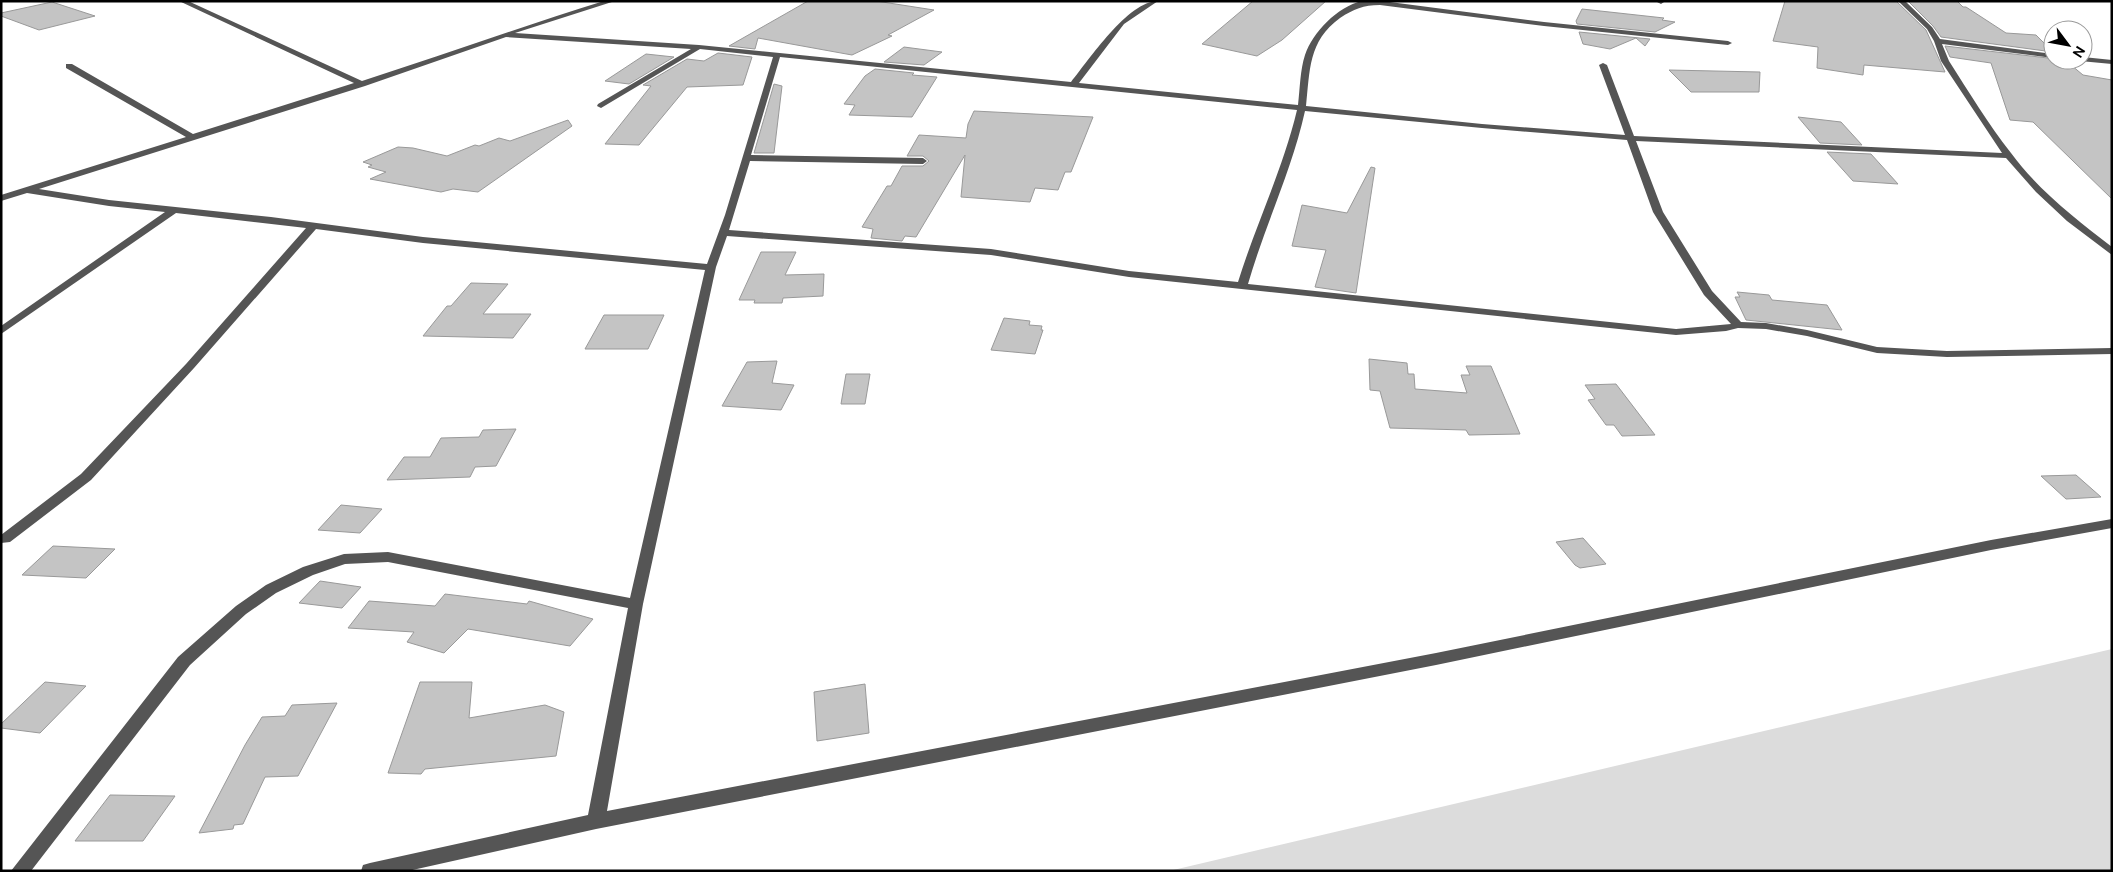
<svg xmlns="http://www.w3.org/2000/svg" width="2113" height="872" font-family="'DM Sans',sans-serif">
<rect width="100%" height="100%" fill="#fff"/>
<path fill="#dcdcdc" d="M 2112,649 L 2112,871 L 1169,871 Z"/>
<g fill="#c4c4c4" stroke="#999">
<path d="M 808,1 L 876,1 L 934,10 L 888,35 L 892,36 L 852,55 L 758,38 L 755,49 L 729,46 Z"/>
<path d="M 1253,1 L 1326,1 L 1282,40 L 1257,56 L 1202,44 Z"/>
<path d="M 1785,1 L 1896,1 L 1926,30 L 1945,72 L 1864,65 L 1863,75 L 1817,68 L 1818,47 L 1773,41 Z"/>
<path d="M 1908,1 L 1957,1 L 1963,7 L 1966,7 L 2006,33 L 2036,35 L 2053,52 L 1941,37 L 1933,26 Z"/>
<path d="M 52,2 L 95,16 L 39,30 L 1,16 L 1,13 Z"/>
<path d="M 1582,9 L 1664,18 L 1662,20 L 1675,22 L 1655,32 L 1577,24 L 1576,21 Z"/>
<path d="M 1579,32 L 1650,39 L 1645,46 L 1636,38 L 1610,49 L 1583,44 Z"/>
<path d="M 1945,46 L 2065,60 L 2083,75 L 2112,80 L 2112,199 L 2033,122 L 2010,120 L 1991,63 L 1950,57 Z"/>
<path d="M 904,47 L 942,52 L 924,65 L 884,62 Z"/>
<path d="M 718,53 L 752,57 L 743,85 L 687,87 L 639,145 L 605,144 L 651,86 L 643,85 L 687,59 L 704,61 Z"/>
<path d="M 646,54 L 674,57 L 629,84 L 605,81 Z"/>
<path d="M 875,69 L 914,73 L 912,75 L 937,77 L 912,117 L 849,115 L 855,105 L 844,104 L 865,76 Z"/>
<path d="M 1669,70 L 1760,72 L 1759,92 L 1691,92 Z"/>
<path d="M 774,84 L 782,86 L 774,153 L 754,153 Z"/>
<path d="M 974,111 L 1093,117 L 1071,172 L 1065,172 L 1058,190 L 1035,188 L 1030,202 L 961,197 L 965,155 L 916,237 L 905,236 L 902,241 L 871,238 L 873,229 L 862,227 L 887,186 L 891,186 L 902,166 L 923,166 L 929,161 L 923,156 L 907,156 L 919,135 L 966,138 L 968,124 Z"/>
<path d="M 1798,117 L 1841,122 L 1862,145 L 1820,143 Z"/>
<path d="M 568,120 L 572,126 L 478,192 L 453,189 L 441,192 L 370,179 L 386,172 L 368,167 L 372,165 L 363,162 L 398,147 L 413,148 L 447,156 L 475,145 L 479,146 L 499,138 L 510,141 Z"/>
<path d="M 1827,152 L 1871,154 L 1898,184 L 1853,181 Z"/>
<path d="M 1371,167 L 1375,168 L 1356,293 L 1315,287 L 1326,250 L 1292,246 L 1302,205 L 1347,213 Z"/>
<path d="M 761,252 L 796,252 L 785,275 L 824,274 L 823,296 L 783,298 L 782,303 L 754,303 L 755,300 L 739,300 Z"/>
<path d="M 471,283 L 508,284 L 483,314 L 531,314 L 513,338 L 423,336 L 447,306 L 451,306 Z"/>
<path d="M 1737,292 L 1769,295 L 1772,300 L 1827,305 L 1842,330 L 1746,320 L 1735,297 L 1740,297 Z"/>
<path d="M 604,315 L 664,315 L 648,349 L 585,349 Z"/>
<path d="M 1004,318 L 1030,321 L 1029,325 L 1042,326 L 1041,330 L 1043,330 L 1035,354 L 991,350 Z"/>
<path d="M 1369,359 L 1407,363 L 1408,374 L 1414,374 L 1415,389 L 1467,393 L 1461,375 L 1470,375 L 1466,366 L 1491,366 L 1520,434 L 1469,435 L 1466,430 L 1390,428 L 1380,391 L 1370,390 Z"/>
<path d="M 777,361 L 772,383 L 794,385 L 781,410 L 722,406 L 747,362 Z"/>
<path d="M 846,374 L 870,374 L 865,404 L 841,404 Z"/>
<path d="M 1616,384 L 1655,435 L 1622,436 L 1614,425 L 1606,425 L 1588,400 L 1595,399 L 1585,385 Z"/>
<path d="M 516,429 L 496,466 L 475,467 L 470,477 L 387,480 L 404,457 L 430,457 L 441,438 L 479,437 L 483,430 Z"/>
<path d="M 2076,475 L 2101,497 L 2066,499 L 2041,476 Z"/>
<path d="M 341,505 L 382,509 L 360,533 L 318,530 Z"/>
<path d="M 1583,538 L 1606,564 L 1580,568 L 1575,565 L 1556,542 Z"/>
<path d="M 53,546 L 115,549 L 86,578 L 22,575 Z"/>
<path d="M 320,581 L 361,587 L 342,608 L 299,603 Z"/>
<path d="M 445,594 L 527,604 L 529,601 L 593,619 L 570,646 L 468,629 L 444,653 L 407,642 L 414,632 L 348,628 L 369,601 L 435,606 Z"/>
<path d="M 45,682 L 86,686 L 40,733 L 1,728 L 1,724 Z"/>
<path d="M 420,682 L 472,682 L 469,718 L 545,705 L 564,712 L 556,756 L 425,769 L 421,774 L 388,773 Z"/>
<path d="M 865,684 L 869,733 L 817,741 L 814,692 Z"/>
<path d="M 337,703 L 298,776 L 265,777 L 243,824 L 234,825 L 233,829 L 199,833 L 245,745 L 262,717 L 285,716 L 292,705 Z"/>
<path d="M 110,795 L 175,796 L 143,841 L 75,841 Z"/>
</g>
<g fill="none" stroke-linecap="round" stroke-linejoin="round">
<g fill="#555" fill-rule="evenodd">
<path d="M 179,1 L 188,1 L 362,81 C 443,55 523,26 604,1 L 615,1 L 515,33 L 699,45 L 1071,82 C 1089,60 1128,1 1158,1 L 1124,24 L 1079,83 L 1298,105 C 1300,89 1300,70 1305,55 C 1313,32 1337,7 1362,1 C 1368,0 1375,1 1382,1 L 1544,22 L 1728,41 L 1732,43 L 1728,45 L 1544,26 L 1380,5 C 1363,5 1354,9 1340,18 C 1308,41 1310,71 1306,106 L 1482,124 L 1625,135 L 1599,65 L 1603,63 L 1607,65 L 1634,136 L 2002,153 L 1941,61 L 1934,41 L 1927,29 L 1898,1 L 1905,1 L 1932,27 L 1940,39 L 2053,54 L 2053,58 L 1942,44 L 1949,61 C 1969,92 1988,124 2011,153 C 2038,190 2076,219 2112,247 L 2112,255 L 2067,221 L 2036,192 L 2006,158 L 1636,141 L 1663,212 L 1712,291 L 1741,322 L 1766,323 L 1807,330 L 1877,347 L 1947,351 L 2112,348 L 2112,354 L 1947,357 L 1877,353 L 1807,336 L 1766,329 L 1738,328 L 1726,331 L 1676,335 L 1129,277 L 991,255 L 727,236 L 716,267 L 643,604 L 607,811 L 1436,653 L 1991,540 L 2112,519 L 2112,528 L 1991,550 L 1436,665 L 596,829 L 408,871 L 361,871 L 363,865 L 370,863 L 588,815 L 628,608 L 388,562 L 345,564 L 313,575 L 276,593 L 246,614 L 190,665 L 31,871 L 11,871 L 178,657 L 236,606 L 266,585 L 303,567 L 344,554 L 388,552 L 630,598 L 705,270 L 423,243 L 316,229 L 194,368 L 91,480 L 10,542 L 1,543 L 1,535 L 81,474 L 186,364 L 306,228 L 176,213 L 1,334 L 1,326 L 165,212 L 109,206 L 27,193 L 1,201 L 1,195 L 186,137 L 66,68 L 66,64 L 72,64 L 193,134 L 354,83 ZM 506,37 L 691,49 L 598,104 L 597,106 L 601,108 L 700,49 L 773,57 L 725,215 L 707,264 L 423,237 L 271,217 L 109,200 L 39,189 L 365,86 ZM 780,57 L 1297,110 C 1283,169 1256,224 1238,282 L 1129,271 L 991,249 L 729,230 L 750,161 L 923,164 L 927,161 L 923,158 L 751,155 ZM 1305,111 L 1482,128 L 1627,140 L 1653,212 L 1704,295 L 1731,324 L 1676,329 L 1248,284 C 1265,225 1292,170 1305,111 Z"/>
<path d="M 1655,1 L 1664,1 L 1664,2 L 1661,4 Z"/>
<path d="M 2083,57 L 2112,60 L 2112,64 L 2080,61 L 2083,60 Z"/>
</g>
</g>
<rect width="2113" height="872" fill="none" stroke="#000000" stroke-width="5"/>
<g transform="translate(2068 45) rotate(122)"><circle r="24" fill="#ffffff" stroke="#999999"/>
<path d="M0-4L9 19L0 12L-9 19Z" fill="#000000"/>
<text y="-8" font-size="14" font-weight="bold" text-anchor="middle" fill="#000000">N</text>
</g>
</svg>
